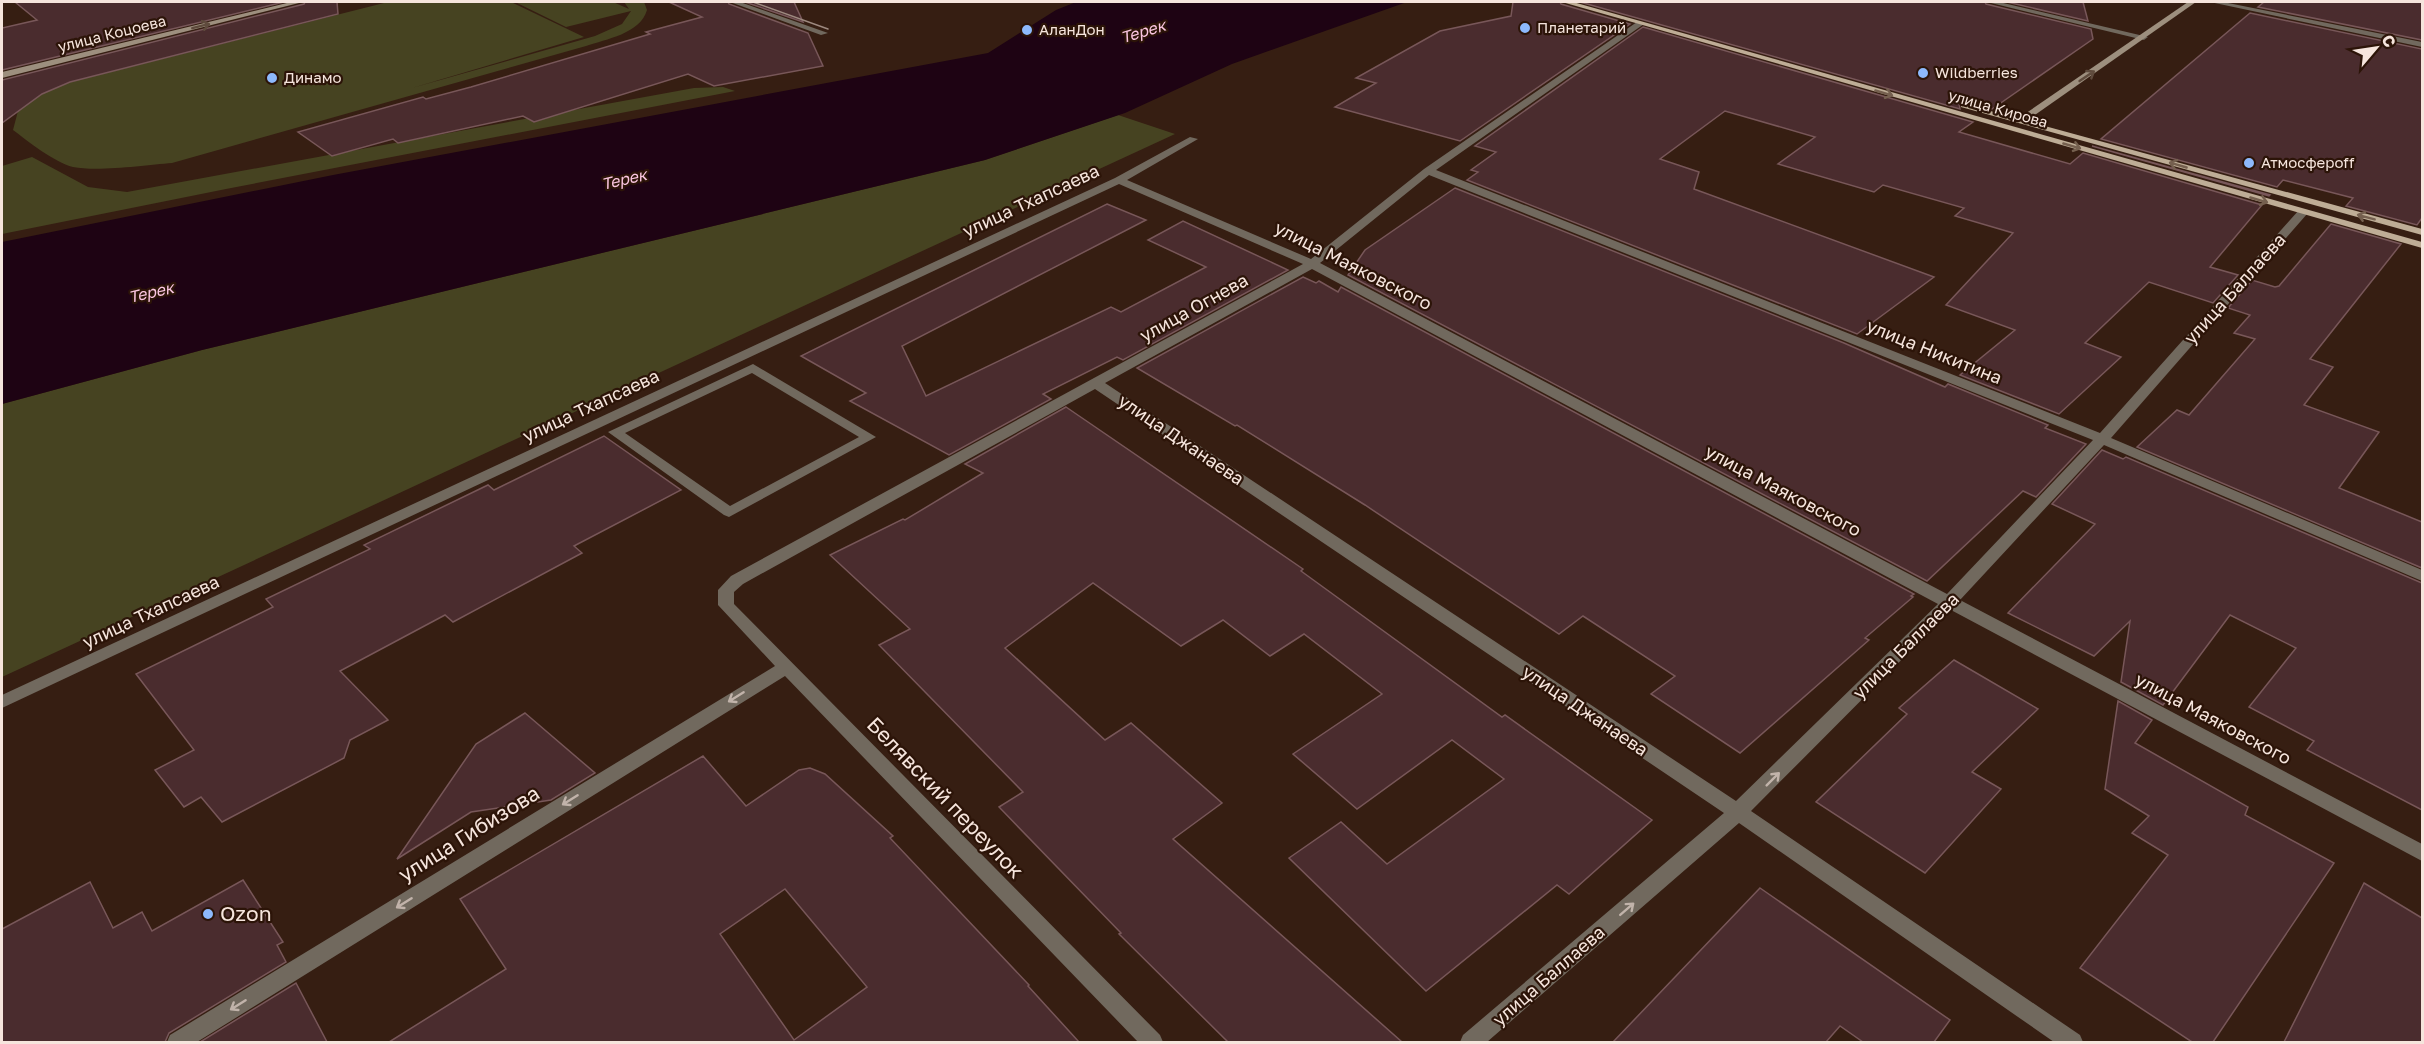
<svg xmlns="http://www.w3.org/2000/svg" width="2424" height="1044" font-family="'Golos Text',sans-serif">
<rect width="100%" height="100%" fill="#361e12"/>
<g fill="#464321">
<path d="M 388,2 L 511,2 L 584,37 L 412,88 L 595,36 L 622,24 L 631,11 L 566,27 L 515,2 L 613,2 L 629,9 L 624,2 L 644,2 L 647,10 C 640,34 606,39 586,46 L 172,163 C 146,165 98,172 73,167 C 54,162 29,142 13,130 L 18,111 L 42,94 L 70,82 Z"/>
<path d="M 723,87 L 735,91 L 226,189 L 2,234 L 2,166 L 32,157 L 88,187 L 127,192 L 694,88 Z"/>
<path d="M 1118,115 L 1175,134 L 2,677 L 2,404 L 202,350 L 985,160 Z"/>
</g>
<path fill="#1e0313" d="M 1076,2 L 1407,2 L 1232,64 L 1125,113 L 985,160 L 202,350 L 2,404 L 2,242 L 333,175 L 988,53 L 1056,10 Z"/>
<g fill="#4a2c2e" stroke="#785759" stroke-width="1.5" fill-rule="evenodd">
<path d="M 15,2 L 284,2 L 2,70 L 2,28 L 37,20 Z"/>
<path d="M 305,2 L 337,2 L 338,14 L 70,82 L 42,94 L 2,123 L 2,80 L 304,4 Z"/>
<path d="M 669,2 L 728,2 L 729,4 L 808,33 L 823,66 L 714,86 L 688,74 L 534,122 L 523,116 L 398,143 L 393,139 L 332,156 L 298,132 L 423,97 L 426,99 L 471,87 L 650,34 L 646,32 L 702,17 Z"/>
<path d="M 745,2 L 794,2 L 803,22 Z"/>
<path d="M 1513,2 L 1560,2 L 1561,4 L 1630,24 L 1460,141 L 1335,107 L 1376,83 L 1356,78 L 1440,31 L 1511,16 Z"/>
<path d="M 1580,2 L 1985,2 L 1986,4 L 2091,29 L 2093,39 L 1992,109 L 1962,101 L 1959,103 L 1960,109 Z"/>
<path d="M 2007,2 L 2083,2 L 2088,21 Z"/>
<path d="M 2264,2 L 2422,2 L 2422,40 L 2258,7 Z"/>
<path d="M 2250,13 L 2422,49 L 2422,218 L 2417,225 L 2346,206 L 2353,198 L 2283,180 L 2277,187 L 2101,139 Z"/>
<path d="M 1643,27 L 1973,122 L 1959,132 L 2070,164 L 2083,153 L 2262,205 L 2210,267 L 2238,275 L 2213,303 L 2149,282 L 2085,343 L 2121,357 L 2059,414 L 1960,375 L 2015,330 L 1946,305 L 2013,233 L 1955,216 L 1964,208 L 1883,185 L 1874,192 L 1778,164 L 1815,137 L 1725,111 L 1660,159 L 1699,172 L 1694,189 L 1934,277 L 1857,334 L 1467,180 L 1478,172 L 1471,170 L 1496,152 L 1475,146 Z"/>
<path d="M 2092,146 L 2270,195 L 2269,196 Z"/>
<path d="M 1455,188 L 1844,343 L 1945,387 L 1948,384 L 2048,425 L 2045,428 L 2086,444 L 2036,497 L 2023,491 L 1927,581 L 1348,275 L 1365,250 Z"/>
<path d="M 1107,204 L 1146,220 L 902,346 L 926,396 L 1111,307 L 1121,312 L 1206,267 L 1148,240 L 1183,221 L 1288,270 L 1123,360 L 1117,357 L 1043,394 L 1051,399 L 949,455 L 850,401 L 866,393 L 801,356 Z"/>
<path d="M 2331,224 L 2401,244 L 2310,359 L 2333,367 L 2304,405 L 2379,432 L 2339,488 L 2422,522 L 2422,568 L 2137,447 L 2177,410 L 2189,415 L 2255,339 L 2234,333 L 2250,315 L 2228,308 L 2252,280 L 2275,287 L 2279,286 Z"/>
<path d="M 1303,277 L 1316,283 L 1319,281 L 1338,292 L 1341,287 L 1914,594 L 1911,596 L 1913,597 L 1865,638 L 1869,640 L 1740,753 L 1651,694 L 1675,676 L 1583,616 L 1559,634 L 1365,505 L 1237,425 L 1235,426 L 1137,368 Z"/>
<path d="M 1066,407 L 1303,569 L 1301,571 L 1502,717 L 1505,715 L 1652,820 L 1569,894 L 1557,885 L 1426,991 L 1289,858 L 1341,822 L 1387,864 L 1504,779 L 1452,740 L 1357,809 L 1293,754 L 1382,694 L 1304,634 L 1270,656 L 1223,620 L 1181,646 L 1093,583 L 1005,648 L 1105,740 L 1131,723 L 1222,803 L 1173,839 L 1402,1042 L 1228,1042 L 1119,934 L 1121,933 L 999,807 L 1023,792 L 879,645 L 910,629 L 830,555 L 903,519 L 905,520 L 983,473 L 965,464 Z"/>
<path d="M 604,436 L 681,490 L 574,546 L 582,553 L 453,622 L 445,615 L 340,671 L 388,720 L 350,740 L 344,758 L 222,822 L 201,797 L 184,807 L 155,770 L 194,750 L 136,674 L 273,607 L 266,599 L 370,549 L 364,545 L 488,485 L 494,490 Z"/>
<path d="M 2102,450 L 2123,459 L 2126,457 L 2422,583 L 2422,810 L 2307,750 L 2314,741 L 2249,707 L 2296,648 L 2230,615 L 2163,705 L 2121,682 L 2130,621 L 2094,656 L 2008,613 L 2095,524 L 2052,504 Z"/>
<path d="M 1954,660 L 2038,709 L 1972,772 L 2001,789 L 1925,873 L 1816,802 L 1907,714 L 1899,708 Z"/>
<path d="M 2118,701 L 2152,720 L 2135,743 L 2248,807 L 2245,815 L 2334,863 L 2213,1042 L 2192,1042 L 2080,968 L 2168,855 L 2132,833 L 2149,816 L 2105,789 Z"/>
<path d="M 525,713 L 595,773 L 551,800 L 471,812 L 397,859 L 476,744 Z"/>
<path d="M 703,756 L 746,806 L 799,770 L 810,768 L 825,774 L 893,836 L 890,838 L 1029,985 L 1028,986 L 1079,1042 L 389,1042 L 506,969 L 460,899 ZM 785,889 L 867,987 L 794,1040 L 720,934 Z"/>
<path d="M 243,880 L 283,942 L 277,945 L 286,962 L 169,1033 L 165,1042 L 2,1042 L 2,929 L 90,882 L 113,928 L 142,912 L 152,931 Z"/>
<path d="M 2364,883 L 2422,918 L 2422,1042 L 2284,1042 Z"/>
<path d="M 1760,888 L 1950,1020 L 1934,1042 L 1863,1042 L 1840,1026 L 1826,1042 L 1613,1042 Z"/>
<path d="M 296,983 L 327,1042 L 200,1042 Z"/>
</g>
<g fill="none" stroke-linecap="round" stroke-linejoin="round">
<g fill="#71695e" fill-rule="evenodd">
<path d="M 730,2 L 740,2 L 828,33 L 821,35 Z"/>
<path d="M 1987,2 L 1999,2 L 2148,37 L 2144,40 Z"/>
<path d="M 2210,2 L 2223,2 L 2422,42 L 2422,47 Z"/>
<path d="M 1637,22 L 1644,24 L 1436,170 L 2100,433 L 2299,210 L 2307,210 L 2307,214 L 2111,438 L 2422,570 L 2422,581 L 2104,445 L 1960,600 L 2422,844 L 2422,861 L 1951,610 L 1751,811 L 2080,1035 L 2083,1042 L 2054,1042 L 1739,823 L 1487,1042 L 1460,1042 L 1463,1035 L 1724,813 L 1095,389 L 743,584 L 734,592 L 734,604 L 1160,1035 L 1163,1042 L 1138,1042 L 785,676 L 197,1042 L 167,1042 L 170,1035 L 775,666 L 718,605 L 718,590 L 731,576 L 1303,264 L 1119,184 L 2,708 L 2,695 L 1115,178 L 1190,137 L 1198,139 L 1127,180 L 1311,259 L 1424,169 ZM 1429,175 L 2093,440 L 1947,594 L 1320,263 ZM 1312,269 L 1938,604 L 1736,801 L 1105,383 Z"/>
<path d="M 753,364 L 876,437 L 729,517 L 724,515 L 608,432 ZM 752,373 L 859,437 L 730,506 L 625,433 Z"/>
</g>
<g fill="#9d8f7e" fill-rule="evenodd">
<path d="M 291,2 L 303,2 L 2,78 L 2,72 Z"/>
<path d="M 2188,2 L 2196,2 L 2025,122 L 2019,122 L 2019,118 Z"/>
</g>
<g fill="#bead96" fill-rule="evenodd">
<path d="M 1562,2 L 1573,2 L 2422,242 L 2422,248 Z"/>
<path d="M 1961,103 L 2422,229 L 2422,235 L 1961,107 Z"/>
</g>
<path stroke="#9d897f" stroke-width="1.5" d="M 753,2 L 828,29"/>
</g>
<defs><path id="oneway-shaft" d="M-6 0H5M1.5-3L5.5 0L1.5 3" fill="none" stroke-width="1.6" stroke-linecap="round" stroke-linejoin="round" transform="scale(1.5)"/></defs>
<g stroke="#5f4b3d">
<use href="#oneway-shaft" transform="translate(201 26) rotate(-14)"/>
<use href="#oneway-shaft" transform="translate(2087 76) rotate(-34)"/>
</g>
<g stroke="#75604f">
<use href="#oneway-shaft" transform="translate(1884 93) rotate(16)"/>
<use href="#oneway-shaft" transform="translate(2072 146) rotate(16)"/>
<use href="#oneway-shaft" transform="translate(2178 165) rotate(-164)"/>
<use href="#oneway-shaft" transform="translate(2259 200) rotate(16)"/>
<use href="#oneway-shaft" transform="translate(2366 217) rotate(-165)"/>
</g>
<g stroke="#c1b3aa">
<use href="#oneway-shaft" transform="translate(736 697) rotate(148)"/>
<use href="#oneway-shaft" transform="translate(1773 779) rotate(-45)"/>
<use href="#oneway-shaft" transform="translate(570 800) rotate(148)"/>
<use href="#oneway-shaft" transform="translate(404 903) rotate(148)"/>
<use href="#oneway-shaft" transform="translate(1627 909) rotate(-41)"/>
<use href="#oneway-shaft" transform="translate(238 1005) rotate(148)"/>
</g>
<g fill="#8db9fc" stroke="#2c1408" stroke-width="2">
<circle cx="1525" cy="28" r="6"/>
<circle cx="1027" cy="30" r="6"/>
<circle cx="1923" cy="73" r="6"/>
<circle cx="272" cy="78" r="6"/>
<circle cx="2249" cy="163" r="6"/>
<circle cx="208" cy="914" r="6"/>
</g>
<g text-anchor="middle" stroke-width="4.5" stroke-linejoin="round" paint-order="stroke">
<g font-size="15" fill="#f6e5dd" stroke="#2c1408" text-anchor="start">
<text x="1537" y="33">Планетарий</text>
<text x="1039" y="35">АланДон</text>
<text x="1935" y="78">Wildberries</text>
<text x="284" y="83">Динамо</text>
<text x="2261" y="168">Атмосферoff</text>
</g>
<g font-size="15" fill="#f6e5dd" stroke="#2c1408">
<text transform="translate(112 34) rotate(-14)" y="5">улица Коцоева</text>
<text transform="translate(1998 109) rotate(16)" y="5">улица Кирова</text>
</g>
<g font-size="16" font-style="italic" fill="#fbc6e1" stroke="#2c1408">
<text transform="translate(1143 31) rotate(-17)" y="6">Терек</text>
<text transform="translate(624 179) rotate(-13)" y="6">Терек</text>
<text transform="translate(151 292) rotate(-13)" y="6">Терек</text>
</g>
<g font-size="18" fill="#f6e5dd" stroke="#2c1408">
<text transform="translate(1031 201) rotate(-25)" y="6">улица Тхапсаева</text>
<text transform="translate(1353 266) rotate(27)" y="6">улица Маяковского</text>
<text transform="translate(2235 289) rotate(-48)" y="6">улица Баллаева</text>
<text transform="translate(1194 308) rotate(-29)" y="6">улица Огнева</text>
<text transform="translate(1934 352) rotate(22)" y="6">улица Никитина</text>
<text transform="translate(591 406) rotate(-25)" y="6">улица Тхапсаева</text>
<text transform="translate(1181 440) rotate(34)" y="6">улица Джанаева</text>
<text transform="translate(1783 491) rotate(28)" y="6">улица Маяковского</text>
<text transform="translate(151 612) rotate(-25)" y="6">улица Тхапсаева</text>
<text transform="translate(1906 646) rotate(-45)" y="6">улица Баллаева</text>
<text transform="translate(1585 711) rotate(34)" y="6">улица Джанаева</text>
<text transform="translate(2213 719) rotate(28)" y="6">улица Маяковского</text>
<text transform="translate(1549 976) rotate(-41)" y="6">улица Баллаева</text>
</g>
<g font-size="21" fill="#f6e5dd" stroke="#2c1408">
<text transform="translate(945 798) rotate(46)" y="7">Белявский переулок</text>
<text transform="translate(469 834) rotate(-32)" y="7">улица Гибизова</text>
</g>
<g font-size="21" fill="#f6e5dd" stroke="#2c1408" text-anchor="start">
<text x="220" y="921">Ozon</text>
</g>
</g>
<rect width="2424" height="1044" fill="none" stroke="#f6e5dd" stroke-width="6"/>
<g transform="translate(2376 48) rotate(61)" stroke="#2c1408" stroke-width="4.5" paint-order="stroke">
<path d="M0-4.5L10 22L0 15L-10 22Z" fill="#f6e5dd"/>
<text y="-9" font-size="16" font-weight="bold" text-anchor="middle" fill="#f6e5dd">С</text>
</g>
</svg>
